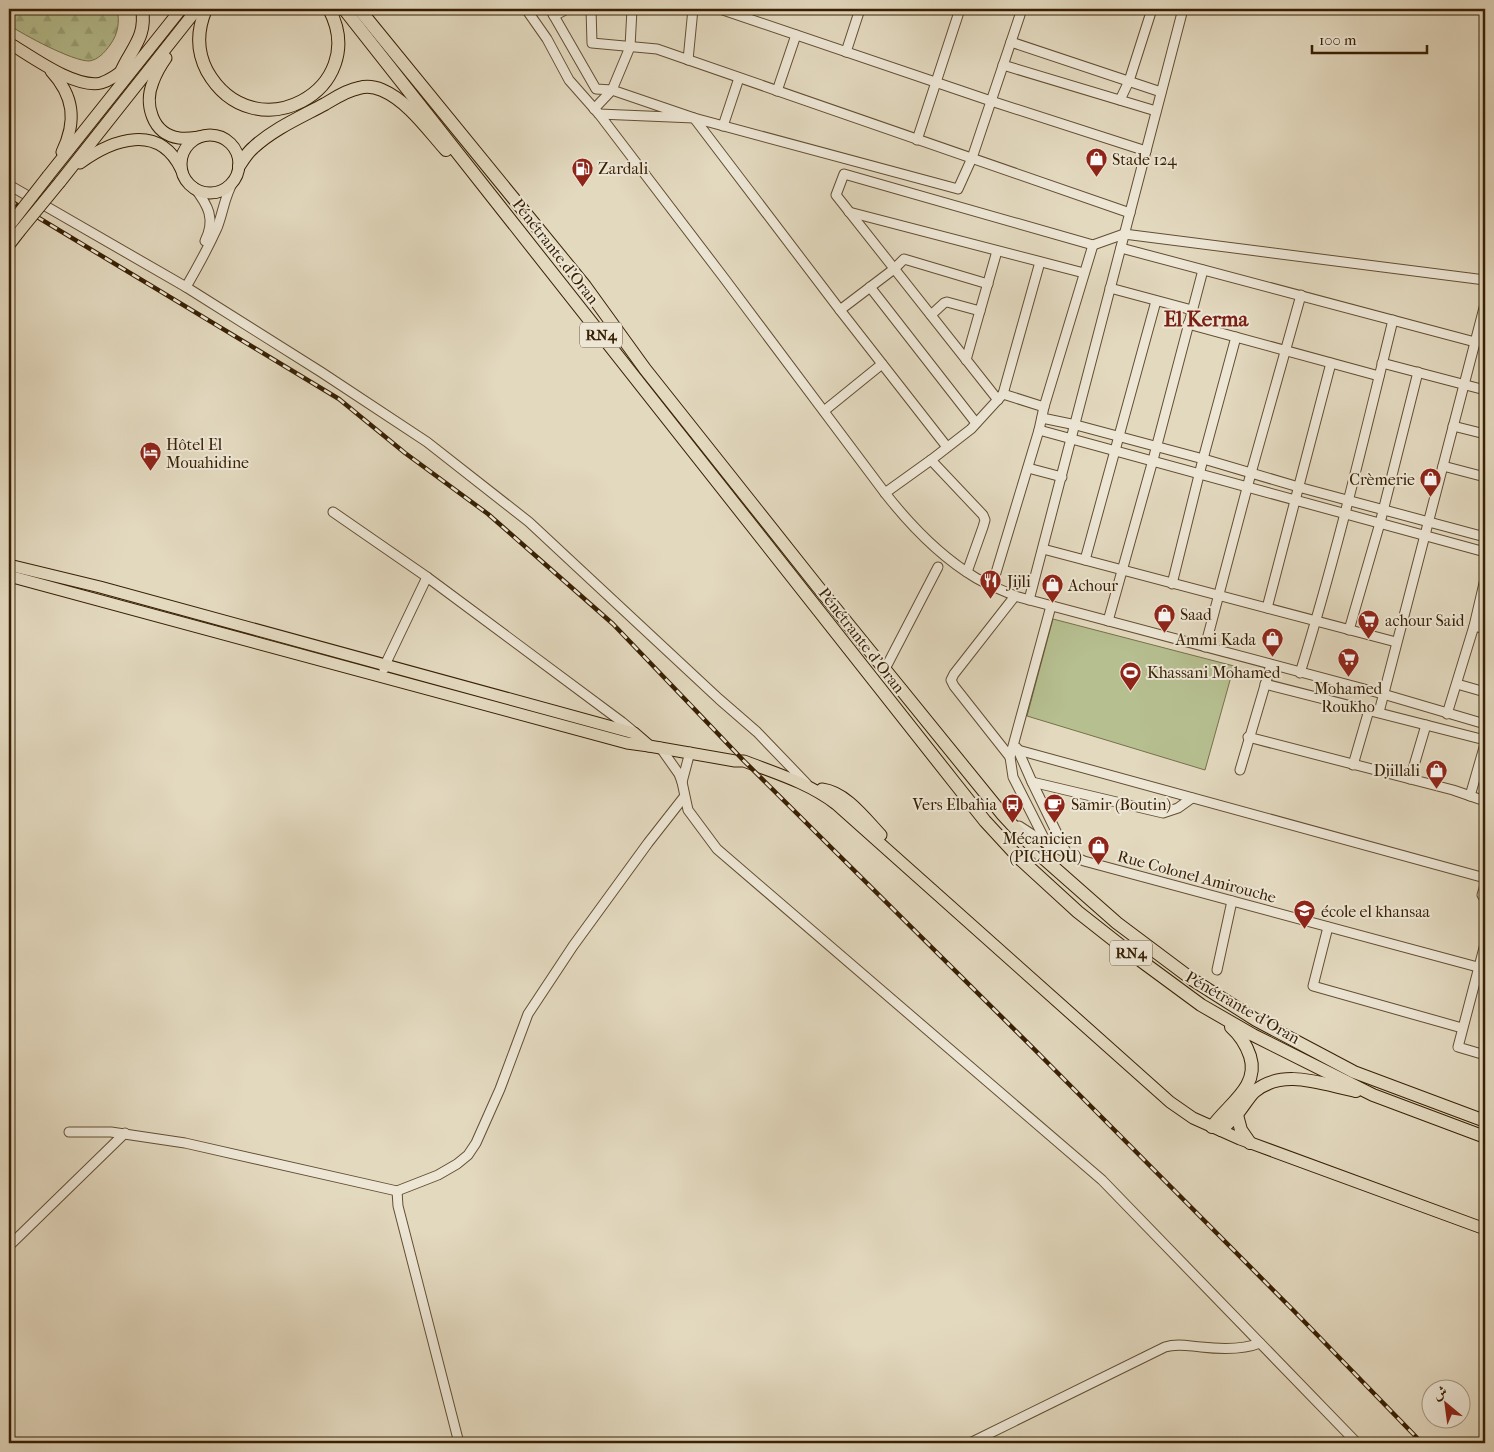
<svg xmlns="http://www.w3.org/2000/svg" width="1494" height="1452" font-family="'IM FELL French Canon',Amiri,serif">
<defs>
<pattern id="forest-firs" width="22" height="20" patternUnits="userSpaceOnUse" patternTransform="scale(1.25)"><rect width="22" height="20" fill="#b6bf90"/><path d="M5 1l3.5 6h-7zM16 11l3.5 6h-7z" fill="#9da47b"/></pattern>
</defs>
<rect width="100%" height="100%" fill="#e3d9bf"/>
<filter id="stains"><feTurbulence type="fractalNoise" baseFrequency=".004" numOctaves="4"/><feColorMatrix values="0 0 0 0 .2 0 0 0 0 .09 0 0 0 0 .02 0 0 0 .5 -.17"/></filter>
<radialGradient id="worn" r=".72"><stop offset=".6" stop-color="#630" stop-opacity="0"/><stop offset="1" stop-color="#630" stop-opacity=".3"/></radialGradient>
<path fill="#b6bf90" stroke="#77704a" d="M 1053,619 L 1234,666 L 1205,770 L 1027,716 Z"/>
<path fill="url(#forest-firs)" stroke="#77704a" d="M 9,9 L 117,9 C 120,22 118,34 110,45 C 105,52 98,60 89,61 C 72,61 24,35 9,25 Z"/>
<g fill="none" stroke-linecap="round" stroke-linejoin="round">
<defs>
<g id="minor">
<path d="M 526,9 L 547,39 L 569,80 L 599,114 L 724,278 L 885,493 C 910,525 941,557 976,578 C 988,585 1002,590 1015,596 L 1383,694 L 1485,724"/>
<path d="M 550,9 L 596,89 L 612,90 L 694,118 L 599,114"/>
<path d="M 591,9 L 592,43 L 657,49 L 1130,213"/>
<path d="M 720,9 L 991,101 L 1146,151"/>
<path d="M 554,16 L 567,9"/>
<path d="M 1011,42 L 1161,92"/>
<path d="M 846,52 L 860,9"/>
<path d="M 688,60 L 693,9"/>
<path d="M 1003,65 L 1156,111"/>
<path d="M 777,91 L 796,35"/>
<path d="M 1120,100 L 1129,81 L 1152,9"/>
<path d="M 594,109 L 612,90 L 630,47 L 632,9"/>
<path d="M 723,126 L 739,78"/>
<path d="M 917,140 L 960,9"/>
<path d="M 9,185 L 186,287 L 321,372 L 427,442 L 529,522 L 719,699 L 757,732 L 807,784"/>
<path d="M 194,187 C 208,205 216,219 205,241"/>
<path d="M 849,212 L 1084,273"/>
<path d="M 1121,248 L 1475,342"/>
<path d="M 186,287 C 197,268 208,248 217,228 C 224,210 224,197 234,180"/>
<path d="M 870,287 L 976,423"/>
<path d="M 1110,288 L 1192,310"/>
<path d="M 840,310 L 894,269 L 904,259 L 988,284"/>
<path d="M 931,315 L 944,303 L 947,302 L 980,311"/>
<path d="M 1188,324 L 1379,376"/>
<path d="M 966,360 L 997,251"/>
<path d="M 1382,363 L 1485,390"/>
<path d="M 1003,394 L 1040,262"/>
<path d="M 998,400 L 836,195 L 844,174 L 1093,245 L 1124,234 L 1485,280"/>
<path d="M 824,411 L 882,364"/>
<path d="M 1042,418 L 1076,425 L 1207,460 L 1302,488 L 1485,537"/>
<path d="M 1453,426 L 1485,434"/>
<path d="M 1039,430 L 1485,552"/>
<path d="M 947,447 L 840,310 L 694,118 L 958,189 L 972,158 L 1022,9"/>
<path d="M 931,460 L 983,515 L 985,520 L 983,527 L 967,572"/>
<path d="M 1443,466 L 1485,477"/>
<path d="M 1028,468 L 1062,477"/>
<path d="M 885,493 L 931,460 L 971,429 L 1003,394 L 1044,407"/>
<path d="M 333,512 L 427,577 L 622,722 L 634,732"/>
<path d="M 1043,549 L 1396,642"/>
<path d="M 1085,560 L 1156,301"/>
<path d="M 1172,584 L 1203,459 L 1236,337"/>
<path d="M 992,586 L 1039,430 L 1044,407 L 1093,245"/>
<path d="M 1029,600 L 1183,9"/>
<path d="M 1267,608 L 1331,363"/>
<path d="M 1108,621 L 1153,460 L 1203,270"/>
<path d="M 1474,626 L 1485,629"/>
<path d="M 1349,630 L 1380,523 L 1418,372"/>
<path d="M 1205,647 L 1251,473 L 1301,295"/>
<path d="M 384,669 L 385,665 L 427,577"/>
<path d="M 885,669 L 938,567"/>
<path d="M 1300,673 C 1336,557 1364,438 1393,320"/>
<path d="M 1265,684 L 1485,740"/>
<path d="M 1457,684 L 1485,692"/>
<path d="M 1379,712 L 1485,304"/>
<path d="M 1447,714 L 1474,626 L 1485,579"/>
<path d="M 1248,737 L 1453,790 L 1485,801"/>
<path d="M 660,747 L 679,774 L 682,782 L 688,810 L 717,849 L 1102,1180 L 1357,1443"/>
<path d="M 1017,748 L 1032,782 L 1067,854"/>
<path d="M 1018,750 L 1485,878"/>
<path d="M 1010,757 L 954,686 L 951,680 L 954,674 L 1015,596"/>
<path d="M 1353,765 L 1369,710"/>
<path d="M 1240,770 L 1271,665"/>
<path d="M 1410,779 L 1426,725"/>
<path d="M 682,782 L 690,752"/>
<path d="M 1032,782 L 1163,813 L 1178,808 L 1192,798"/>
<path d="M 1470,796 L 1485,744"/>
<path d="M 1019,826 L 1047,844 L 1084,861 L 1485,969"/>
<path d="M 1047,844 L 1013,777 L 1010,757 L 1051,606"/>
<path d="M 1485,885 L 1482,895 L 1485,900"/>
<path d="M 1328,927 L 1313,986 L 1462,1028"/>
<path d="M 1485,944 L 1458,1047 L 1485,1055"/>
<path d="M 1217,970 L 1232,901"/>
<path d="M 69,1132 L 111,1132 L 185,1143 L 397,1191 L 438,1175 L 457,1164 L 468,1155 L 476,1143 L 500,1089 L 528,1014 L 573,946 L 648,843 L 684,797"/>
<path d="M 397,1191 L 398,1206 L 459,1443"/>
<path d="M 9,1246 L 125,1133"/>
<path d="M 970,1443 L 1165,1347 C 1177,1343 1189,1346 1201,1347 C 1219,1349 1243,1350 1260,1343"/>
</g>
<g id="major">
<path d="M 9,43 C 31,56 75,89 101,83 C 111,80 120,73 128,66"/>
<path d="M 166,58 C 161,65 156,74 153,82 C 144,104 152,134 179,138 C 186,139 192,138 199,137"/>
<path d="M 51,71 C 74,96 77,121 62,152"/>
<circle cx="210" cy="164" r="29"/>
<path d="M 80,163 C 113,139 159,123 181,169"/>
<path d="M 48,176 L 181,9"/>
<path d="M 60,182 L 197,9"/>
<path d="M 9,245 L 19,232"/>
<path d="M 9,565 L 100,587 L 634,733 L 649,746"/>
<path d="M 9,576 L 627,743 L 649,746 L 735,761 L 744,761 C 775,773 809,783 836,804 L 1170,1102 L 1193,1118 L 1240,1139 L 1485,1229"/>
<path d="M 822,789 C 846,792 865,818 881,835"/>
</g>
<g id="highway">
<path d="M 206,9 C 197,30 196,50 207,71 C 254,154 372,89 329,9"/>
<path d="M 344,9 L 954,782 L 985,821 L 1020,859 L 1078,912 L 1125,949 L 1201,1005 L 1253,1035 L 1373,1095 L 1485,1137"/>
<path d="M 359,9 L 585,286 L 645,369 L 818,587 L 1003,815 L 1041,856 L 1117,923 L 1193,980 L 1256,1020 L 1354,1072 L 1485,1121"/>
<path d="M 121,72 C 131,49 147,37 142,9"/>
<path d="M 239,166 C 243,160 247,153 253,148 C 273,129 301,117 325,104 C 335,98 347,90 359,88 C 366,86 375,87 382,90 C 408,101 428,130 446,150"/>
<path d="M 1237,1115 L 1241,1130 L 1250,1143"/>
<path d="M 1212,1127 C 1228,1104 1260,1087 1250,1056 C 1246,1044 1240,1035 1231,1027"/>
<path d="M 1221,1130 C 1226,1125 1232,1120 1237,1114 C 1243,1107 1248,1098 1254,1092 C 1283,1067 1324,1085 1356,1091"/>
</g>
</defs>
<use href="#minor" stroke="#634e32" stroke-width="11"/>
<use href="#major" stroke="#382003" stroke-width="13"/>
<use href="#highway" stroke="#382003" stroke-width="14"/>
<use href="#minor" stroke="#ede6d5" stroke-width="9"/>
<use href="#major" stroke="#e3d9bf" stroke-width="11"/>
<use href="#highway" stroke="#e3d9bf" stroke-width="12"/>
<defs>
<path id="rail" d="M 9,200 L 339,399 L 405,453 L 488,514 L 613,624 L 744,761 L 1034,1049 L 1293,1310 L 1422,1443"/>
</defs>
<use href="#rail" stroke="#382003" stroke-width="4.5"/>
<use href="#rail" stroke="#ede6d5" stroke-width="2.5" stroke-dasharray="8" stroke-linecap="butt"/>
<defs>
<g id="major-bridge">
<path d="M 9,226 L 48,176"/>
<path d="M 19,232 L 60,182"/>
</g>
</defs>
<use href="#major-bridge" stroke="#382003" stroke-width="13" stroke-linecap="butt"/>
<use href="#major-bridge" stroke="#e3d9bf" stroke-width="11"/>
</g>
<defs>
<symbol id="shop-pin" viewBox="-11 -11 22 30"><path d="M0 17L-7.5 6A9.5 9.5 0 1 1 7.5 6Z" fill="#8f2418" stroke="#ede6d5"/><path d="M-5-2.5h2.3a2.7 3.5 0 0 1 5.4 0H5L5.5 6h-11ZM-1.5-2.5h3a1.5 2.3 0 0 0-3 0Z" fill="#fff"/></symbol>
<symbol id="fuel-pin" viewBox="-11 -11 22 30"><path d="M0 17L-7.5 6A9.5 9.5 0 1 1 7.5 6Z" fill="#8f2418" stroke="#ede6d5"/><path d="M-5.5-6h7V0h2V4h1.3V-2.5L3-4.5l.8-.8L6-3V5H2.5V1h-1V6h-7ZM-4.2-4.7v3.2H.2V-4.7Z" fill="#fff"/></symbol>
<symbol id="hotel-pin" viewBox="-11 -11 22 30"><path d="M0 17L-7.5 6A9.5 9.5 0 1 1 7.5 6Z" fill="#8f2418" stroke="#ede6d5"/><path d="M-6-4.5h1.5V1H6V5H4.5V3h-9V5H-6ZM-4 0a1.8 1.8 0 1 1 3.6 0ZM.5 0V-2.5h3Q6-2.5 6 0Z" fill="#fff"/></symbol>
<symbol id="restaurant-pin" viewBox="-11 -11 22 30"><path d="M0 17L-7.5 6A9.5 9.5 0 1 1 7.5 6Z" fill="#8f2418" stroke="#ede6d5"/><path d="M-5-6h1v4h1v-4h1v4h1v-4h1v5L-1.5 .5V6h-2V.5L-5-1ZM5-6V6H3V1.5H1.5Q1.5-4 5-6Z" fill="#fff"/></symbol>
<symbol id="supermarket-pin" viewBox="-11 -11 22 30"><path d="M0 17L-7.5 6A9.5 9.5 0 1 1 7.5 6Z" fill="#8f2418" stroke="#ede6d5"/><path d="M-6-5.5h2.5l.6 2H6L4.5 2H-2.5L-4.4-4H-6ZM-1.5 3.2a1.3 1.3 0 1 0 .1 0ZM3 3.2a1.3 1.3 0 1 0 .1 0Z" fill="#fff"/></symbol>
<symbol id="stadium-pin" viewBox="-11 -11 22 30"><path d="M0 17L-7.5 6A9.5 9.5 0 1 1 7.5 6Z" fill="#8f2418" stroke="#ede6d5"/><path d="M0-5a6.5 5 0 1 0 0 10a6.5 5 0 1 0 0-10ZM-3.5-1.8h7v3.6h-7Z" fill="#fff"/></symbol>
<symbol id="bus-pin" viewBox="-11 -11 22 30"><path d="M0 17L-7.5 6A9.5 9.5 0 1 1 7.5 6Z" fill="#8f2418" stroke="#ede6d5"/><path d="M-5-6H5V4H4V6H2V4H-2V6H-4V4H-5ZM-3.5-4V0h7V-4ZM-3.5 1.2v1.5H-2V1.2ZM2 1.2v1.5H3.5V1.2Z" fill="#fff"/></symbol>
<symbol id="cafe-pin" viewBox="-11 -11 22 30"><path d="M0 17L-7.5 6A9.5 9.5 0 1 1 7.5 6Z" fill="#8f2418" stroke="#ede6d5"/><path d="M-5.5-4.5H6V0H3Q3 3.5 0 3.5H-2.5Q-5.5 3.5-5.5 0ZM3-3.2v2h1.7v-2ZM-6 4.5H4V6H-6Z" fill="#fff"/></symbol>
<symbol id="school-pin" viewBox="-11 -11 22 30"><path d="M0 17L-7.5 6A9.5 9.5 0 1 1 7.5 6Z" fill="#8f2418" stroke="#ede6d5"/><path d="M0-5L7-2L0 1L-7-2ZM-4 1L0 2.5L4 1V4Q0 6-4 4Z" fill="#fff"/></symbol>
</defs>
<g fill-rule="evenodd">
<use href="#shop-pin" x="1084" y="146" width="25" height="34"/>
<use href="#fuel-pin" x="570" y="156" width="25" height="34"/>
<use href="#hotel-pin" x="138" y="440" width="25" height="34"/>
<use href="#shop-pin" x="1418" y="466" width="25" height="34"/>
<use href="#restaurant-pin" x="978" y="568" width="25" height="34"/>
<use href="#shop-pin" x="1040" y="572" width="25" height="34"/>
<use href="#shop-pin" x="1152" y="602" width="25" height="34"/>
<use href="#supermarket-pin" x="1356" y="608" width="25" height="34"/>
<use href="#shop-pin" x="1260" y="626" width="25" height="34"/>
<use href="#supermarket-pin" x="1336" y="646" width="25" height="34"/>
<use href="#stadium-pin" x="1118" y="660" width="25" height="34"/>
<use href="#shop-pin" x="1424" y="758" width="25" height="34"/>
<use href="#bus-pin" x="1000" y="792" width="25" height="34"/>
<use href="#cafe-pin" x="1042" y="792" width="25" height="34"/>
<use href="#shop-pin" x="1086" y="834" width="25" height="34"/>
<use href="#school-pin" x="1292" y="898" width="25" height="34"/>
</g>
<g text-anchor="middle" stroke-width="4" stroke-linejoin="round" paint-order="stroke">
<g fill="#ede6d5" stroke="#6e5b42" stroke-width="1">
<rect x="580" y="322.5" width="42" height="25" rx="4"/>
<rect x="1110" y="940.5" width="42" height="25" rx="4"/>
</g>
<g font-size="15" font-weight="bold" fill="#382003">
<text x="601" y="340">RN4</text>
<text x="1131" y="958">RN4</text>
</g>
<g font-size="16" fill="#382003" stroke="#ede6d5" text-anchor="start">
<text x="1112" y="165">Stade 124</text>
<text x="598" y="174">Zardali</text>
<text x="166" y="450">Hôtel El<tspan x="166" dy="18">Mouahidine</tspan></text>
<text x="1415" y="485" text-anchor="end">Crèmerie</text>
<text x="1007" y="587">Jijli</text>
<text x="1068" y="591">Achour</text>
<text x="1180" y="620">Saad</text>
<text x="1385" y="626">achour Said</text>
<text x="1256" y="645" text-anchor="end">Ammi Kada</text>
<text x="1147" y="678">Khassani Mohamed</text>
<text x="1348" y="694" text-anchor="middle">Mohamed<tspan x="1348" dy="18">Roukho</tspan></text>
<text x="1420" y="776" text-anchor="end">Djillali</text>
<text x="997" y="810" text-anchor="end">Vers Elbahia</text>
<text x="1071" y="810">Samir (Boutin)</text>
<text x="1082" y="844" text-anchor="end">Mécanicien<tspan x="1082" dy="18">(PICHOU)</tspan></text>
<text x="1321" y="917">école el khansaa</text>
</g>
<g font-size="16" fill="#382003" stroke="#ede6d5">
<text transform="translate(556 251) rotate(52)" y="6">Pénétrante d'Oran</text>
<text transform="translate(862 640) rotate(52)" y="6">Pénétrante d'Oran</text>
<text transform="translate(1197 876) rotate(15)" y="6">Rue Colonel Amirouche</text>
<text transform="translate(1243 1007) rotate(30)" y="6">Pénétrante d'Oran</text>
</g>
<g font-size="21" font-weight="bold" fill="#7a1f14" stroke="#ede6d5">
<text x="1206" y="326">El Kerma</text>
</g>
</g>
<rect width="1494" height="1452" fill="none" stroke="#e3d9bf" stroke-width="30"/>
<rect x="10" y="10" width="1474" height="1432" fill="none" stroke="#382003" stroke-width="2.5"/>
<rect x="15" y="15" width="1464" height="1422" fill="none" stroke="#382003"/>
<g transform="translate(1446 1404) rotate(331)"><circle r="24" fill="#ede6d5" stroke="#a59781"/>
<path d="M0-4L9 19L0 12L-9 19Z" fill="#8f2418"/>
<text y="-8" font-size="14" font-weight="bold" text-anchor="middle" fill="#382003">ش</text>
</g>
<path d="M1312 45v8h115v-8" fill="none" stroke="#382003" stroke-width="2.5"/>
<text x="1319" y="45" font-size="15" fill="#382003" stroke="#ede6d5" stroke-width="4" paint-order="stroke">100 m</text>
<rect width="100%" height="100%" filter="url(#stains)"/>
<rect width="100%" height="100%" fill="url(#worn)"/>
</svg>
